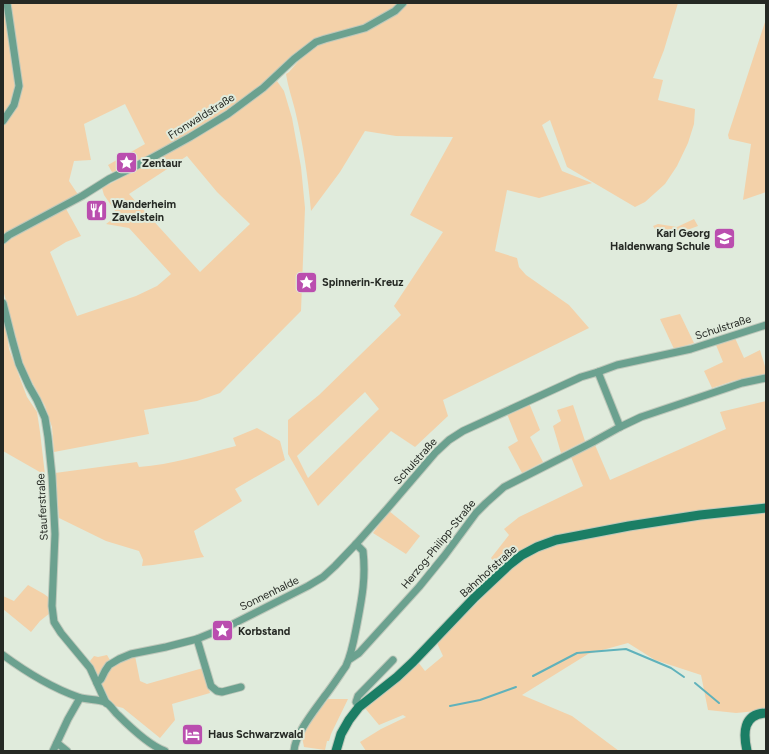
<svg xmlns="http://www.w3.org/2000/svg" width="769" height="754" font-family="Figtree,sans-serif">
<rect width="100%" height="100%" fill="#e0ebdc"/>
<g fill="#f3d1a9" fill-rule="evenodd">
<path d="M 3,3 L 9,41 L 8,3 L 678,3 L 664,50 L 653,78 L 663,80 L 658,100 L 695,109 L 694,124 L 688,143 L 677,166 L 665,184 L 645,202 L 635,207 L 567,167 L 550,120 L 542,125 L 562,171 L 592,183 L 539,198 L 507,190 L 495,251 L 517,258 L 519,267 L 526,275 L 569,305 L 589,328 L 443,400 L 448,416 L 415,447 L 391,431 L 318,506 L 288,454 L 288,420 L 319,395 L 401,315 L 394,306 L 443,232 L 410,215 L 453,137 L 396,136 L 365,131 L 340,172 L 311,211 C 308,177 303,143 295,110 C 292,98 288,87 286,74 L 289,72 L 301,58 L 291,56 L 279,68 L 274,75 L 225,113 L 157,151 L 118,171 L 112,172 L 108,165 L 145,144 L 125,104 L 84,124 L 91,160 L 74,161 L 69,181 L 79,196 L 27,221 L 3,236 ZM 365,392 L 379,409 L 308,478 L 297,456 Z"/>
<path d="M 766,19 L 766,192 L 743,200 L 751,144 L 729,139 L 728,135 Z"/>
<path d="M 277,81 L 284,91 L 292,118 L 301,167 L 305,208 L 301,311 L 220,393 L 197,401 L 144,410 L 149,434 L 54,452 L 52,427 L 45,406 L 24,367 L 3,290 L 3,245 L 28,227 L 65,207 L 81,236 L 66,242 L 50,252 L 77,316 L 136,296 L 157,286 L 171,274 L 129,228 L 106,224 L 118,215 L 104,195 L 102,188 L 168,153 L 230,117 ZM 187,156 L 217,192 L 250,224 L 200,272 L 129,194 Z"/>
<path d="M 694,219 L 698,226 L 676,234 L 657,232 L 653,226 L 658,224 L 677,227 Z"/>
<path d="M 680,314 L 694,343 L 674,349 L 660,319 Z"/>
<path d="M 3,315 L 5,321 L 9,349 L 27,397 L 37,412 L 40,432 L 45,475 L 3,451 Z"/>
<path d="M 735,338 L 744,358 L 760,350 C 762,358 766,366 766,374 L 733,381 L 712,388 L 704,371 L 723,362 L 716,345 Z"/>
<path d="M 766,401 L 766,710 L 736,713 L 708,710 L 701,675 L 655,660 L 628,643 L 588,654 L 522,695 L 572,716 L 619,751 L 366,751 L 360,742 L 381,729 L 406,717 L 403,715 L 379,725 L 364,707 L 418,662 L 425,671 L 443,656 L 437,643 L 505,575 L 491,558 L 509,535 L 504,529 L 519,517 L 583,486 L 571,457 L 595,445 L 610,480 L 726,429 L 720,412 Z"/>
<path d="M 529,403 L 540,430 L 530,437 L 543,462 L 522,473 L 508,447 L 518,441 L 507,414 Z"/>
<path d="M 573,405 L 585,441 L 561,453 L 553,426 L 561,421 L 557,410 Z"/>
<path d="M 257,428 L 280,441 L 285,460 L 235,489 L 242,501 L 194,531 L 201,552 L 204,557 L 153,565 L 142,566 L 143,560 L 139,551 L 106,541 L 59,518 L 55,473 L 137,462 L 139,467 C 171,465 205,454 236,446 L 233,438 Z"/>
<path d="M 389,511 L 420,536 L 406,554 L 373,533 Z"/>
<path d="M 28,585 L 44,594 L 48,597 L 50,613 L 40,621 L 31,632 L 3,609 L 3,596 L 14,601 Z"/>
<path d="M 107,655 L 111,662 L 101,674 L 97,675 L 90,661 L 94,656 L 98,657 Z"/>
<path d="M 135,656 L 140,681 L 147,684 L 203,668 L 210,693 L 172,704 L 175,720 L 160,738 L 123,708 L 115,706 L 109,699 L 101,683 L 104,674 L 116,661 Z"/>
<path d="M 328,699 L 348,699 L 331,734 L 329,741 L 327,741 L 325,750 L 304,747 L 302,737 L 313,719 Z"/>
</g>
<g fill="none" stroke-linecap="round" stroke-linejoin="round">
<g stroke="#60b2bb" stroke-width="2">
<path d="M 533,676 L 577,653 L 626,649 L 671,668 L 684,677"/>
<path d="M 695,683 L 719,703"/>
<path d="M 450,706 L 480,700 L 516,687"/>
</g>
<defs>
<g id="street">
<path d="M 3,121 L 14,105 L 19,86 L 7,3"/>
<path d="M 3,240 L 9,235 L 82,196 L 109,179 L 150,159 L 190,137 L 228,114 L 263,88 L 294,59 L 316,42 L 325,39 L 365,28 L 395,11 L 403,3"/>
<path d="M 3,303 L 12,339 L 19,364 L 29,386 L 37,400 L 45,418 L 48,437 L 52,476 L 55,534 L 52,606 L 54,622 L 61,633 L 90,668 L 106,703"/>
<path d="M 598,372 L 620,427"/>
<path d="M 197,639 L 211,686 L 217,691 L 222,692 L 241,687"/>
<path d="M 3,655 C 26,672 50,687 78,697 C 87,700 97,699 105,702 C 111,705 114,712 118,715 C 130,727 150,746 165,751"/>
<path d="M 350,659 L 359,653 L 419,587 L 445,555 L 476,513 L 486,503 L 504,487 L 593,442 L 620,427 L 641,417 L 742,383 L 766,378"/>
<path d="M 97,683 L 101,679 L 105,671 L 109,665 L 119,659 L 131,654 L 166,647 L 197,639 L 231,625 L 308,586 L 323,577 L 335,566 L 356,544 L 387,509 L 435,453 L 449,440 L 463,431 L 581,377 L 598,372 L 617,365 L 691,349 L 766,325"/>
<path d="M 359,707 L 356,702 L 358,696 L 393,660"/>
<path d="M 57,743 L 67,751"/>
<path d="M 53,751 L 68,719 L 80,698"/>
<path d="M 294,751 C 295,734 314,711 324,697 C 332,687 339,676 346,666 C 352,653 354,639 357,624 C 362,598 366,578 363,551 L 356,544"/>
</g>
<g id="secondary">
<path d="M 336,751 L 341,734 L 349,720 L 359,707 L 397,677 L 413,662 L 475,597 L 509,565 L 522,555 L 537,547 L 556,540 L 629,526 L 700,515 L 766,508"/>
<path d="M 747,751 C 743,733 743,714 766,713"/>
</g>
</defs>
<use href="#street" stroke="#bec8bb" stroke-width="9"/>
<use href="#secondary" stroke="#bec8bb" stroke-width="11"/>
<use href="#street" stroke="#6ba18f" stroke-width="7"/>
<use href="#secondary" stroke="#1b7e65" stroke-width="9"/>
</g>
<defs>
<symbol id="sight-square" viewBox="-11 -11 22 22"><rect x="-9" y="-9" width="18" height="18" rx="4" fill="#ba4eaf" stroke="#e0ebdc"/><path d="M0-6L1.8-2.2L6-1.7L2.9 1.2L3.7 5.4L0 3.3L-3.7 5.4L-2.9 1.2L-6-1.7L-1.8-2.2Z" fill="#fff"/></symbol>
<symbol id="restaurant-square" viewBox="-11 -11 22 22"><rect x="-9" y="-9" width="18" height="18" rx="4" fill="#ba4eaf" stroke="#e0ebdc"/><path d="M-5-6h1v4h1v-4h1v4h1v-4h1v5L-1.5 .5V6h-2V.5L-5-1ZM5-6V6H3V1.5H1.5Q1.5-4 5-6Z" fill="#fff"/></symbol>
<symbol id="school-square" viewBox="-11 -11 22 22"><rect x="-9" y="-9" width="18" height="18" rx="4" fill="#ba4eaf" stroke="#e0ebdc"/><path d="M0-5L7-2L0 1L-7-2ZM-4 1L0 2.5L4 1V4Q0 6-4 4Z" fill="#fff"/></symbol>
<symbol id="hotel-square" viewBox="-11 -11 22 22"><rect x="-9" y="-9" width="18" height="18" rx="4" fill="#ba4eaf" stroke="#e0ebdc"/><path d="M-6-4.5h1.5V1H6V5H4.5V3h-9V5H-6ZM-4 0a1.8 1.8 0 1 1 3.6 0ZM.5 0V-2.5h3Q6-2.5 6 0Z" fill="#fff"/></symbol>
</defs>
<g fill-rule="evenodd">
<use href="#sight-square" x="114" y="150" width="25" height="25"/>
<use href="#restaurant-square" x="84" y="198" width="25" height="25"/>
<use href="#school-square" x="712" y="226" width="25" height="25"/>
<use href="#sight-square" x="294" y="270" width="25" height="25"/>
<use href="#sight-square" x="210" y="618" width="25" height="25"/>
<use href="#hotel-square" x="180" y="722" width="25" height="25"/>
</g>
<g text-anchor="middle" stroke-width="4" stroke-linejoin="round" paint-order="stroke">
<g font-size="11" fill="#252924" stroke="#e0ebdc">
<text transform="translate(201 116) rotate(-32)" y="4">Fronwaldstraße</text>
<text transform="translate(723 327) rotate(-18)" y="4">Schulstraße</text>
<text transform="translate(415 461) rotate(-48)" y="4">Schulstraße</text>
<text transform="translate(42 507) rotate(-93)" y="4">Stauferstraße</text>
<text transform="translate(438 544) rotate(-51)" y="4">Herzog-Philipp-Straße</text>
<text transform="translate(488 571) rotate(-42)" y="4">Bahnhofstraße</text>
<text transform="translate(269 593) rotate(-26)" y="4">Sonnenhalde</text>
</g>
<g font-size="11" font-weight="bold" fill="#252924" stroke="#e0ebdc" text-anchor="start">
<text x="142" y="167">Zentaur</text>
<text x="112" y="208">Wanderheim<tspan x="112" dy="13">Zavelstein</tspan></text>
<text x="710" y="237" text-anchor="end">Karl Georg<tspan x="710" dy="13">Haldenwang Schule</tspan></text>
<text x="322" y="286">Spinnerin-Kreuz</text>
<text x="238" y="635">Korbstand</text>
<text x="208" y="738">Haus Schwarzwald</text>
</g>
</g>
<rect width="769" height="754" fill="none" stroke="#252924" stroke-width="8"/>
</svg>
